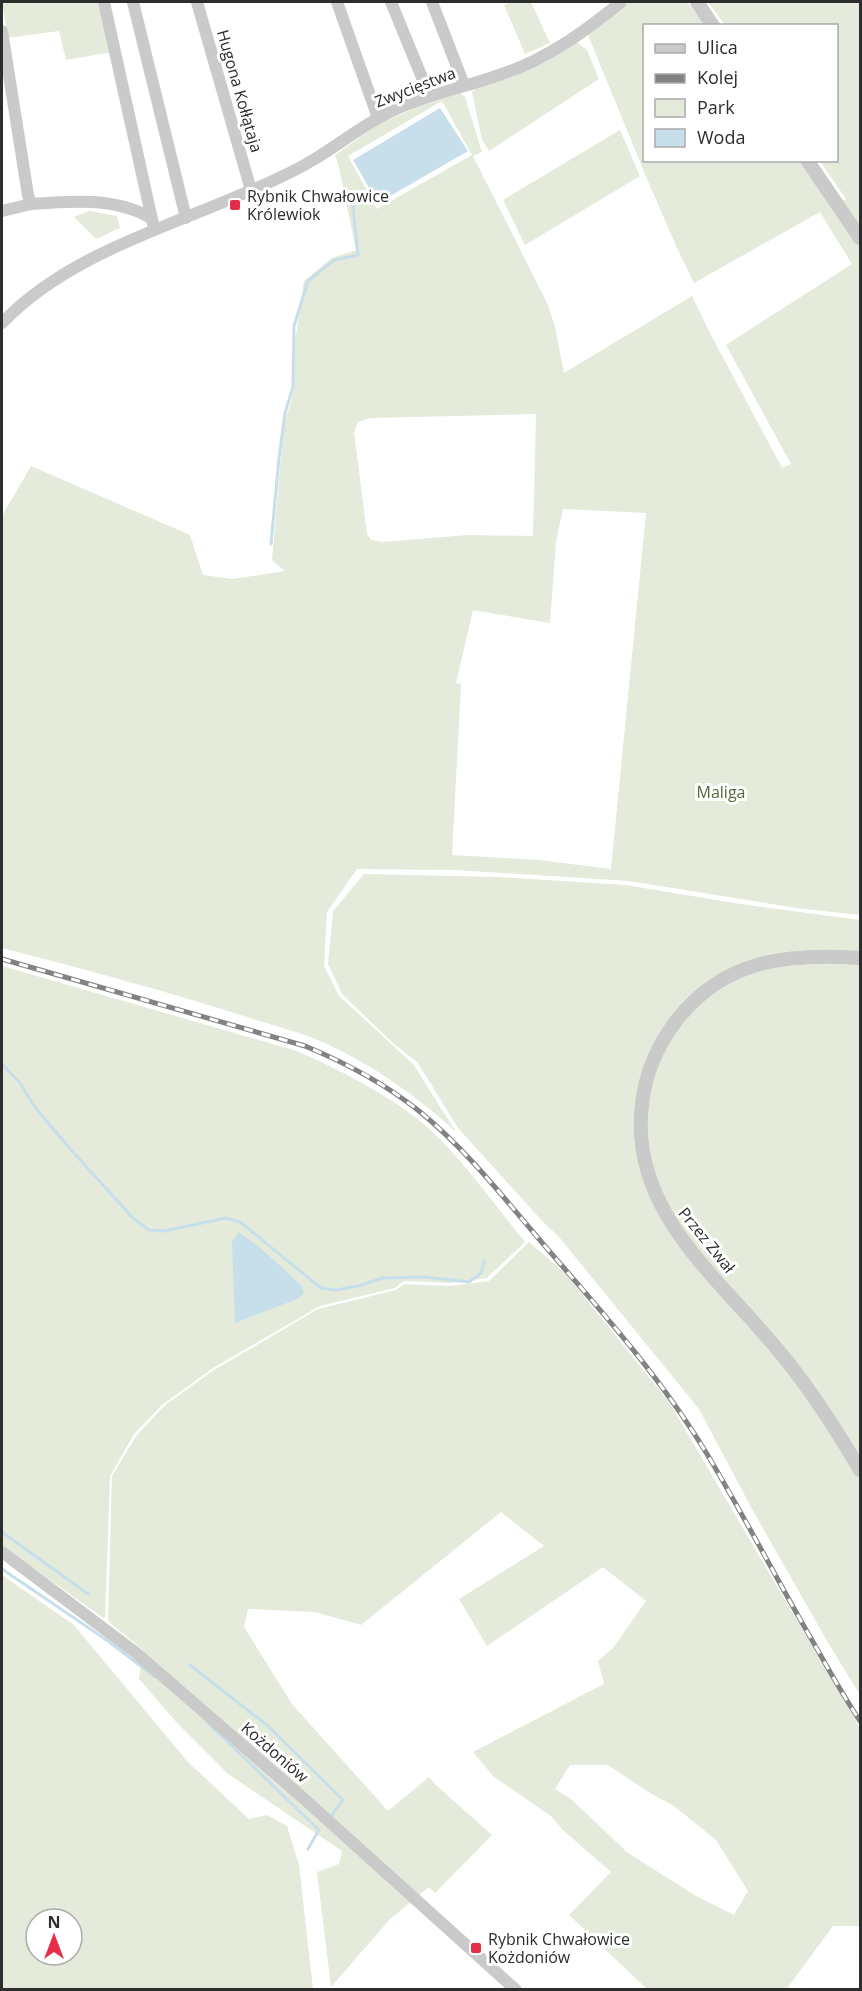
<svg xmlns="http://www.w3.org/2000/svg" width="862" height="1991" font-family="'Open Sans',sans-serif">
<rect width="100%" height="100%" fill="#fff"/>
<g fill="#e4ebda" fill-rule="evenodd">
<path d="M 2,2 L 101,2 L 112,52 L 66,60 L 59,31 L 8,38 Z"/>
<path d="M 512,2 L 531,2 L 550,43 L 525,54 L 504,5 Z"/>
<path d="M 629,2 L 687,2 L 705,25 L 644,26 L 644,160 L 800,161 L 832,206 L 846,199 L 820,161 L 836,160 L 836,26 L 725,25 L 708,2 L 860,2 L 860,915 L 803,909 L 629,881 L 455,870 L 357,869 L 327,912 L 324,966 L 339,996 L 413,1064 L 456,1132 C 418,1097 376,1067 329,1045 C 304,1033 274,1026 247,1017 C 166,991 84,969 2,948 L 2,516 L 31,466 L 190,535 L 203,575 L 232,579 L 285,571 L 272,560 L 284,421 C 297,394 295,368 294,338 L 296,335 L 304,281 L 332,258 L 356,250 L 338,163 L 335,155 L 380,123 L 418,107 L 460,93 L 465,97 L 482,152 L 473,156 L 548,305 L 555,327 L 564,373 L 692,296 L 711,335 L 782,468 L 791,464 L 726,345 L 852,264 L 820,212 L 694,283 L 677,248 L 647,179 L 588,35 ZM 442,101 L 472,155 L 377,209 L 348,156 ZM 536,414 L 533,536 L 467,535 L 383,542 L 371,540 L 367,534 L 354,432 L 358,422 L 370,418 ZM 563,509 L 646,513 L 611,869 L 539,860 L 452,855 L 461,684 L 456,683 L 473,610 L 550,623 L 556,542 Z"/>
<path d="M 577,42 L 587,50 L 599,79 L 489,151 L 482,140 L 472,92 L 480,86 Z"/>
<path d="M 620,130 L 640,176 L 525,245 L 503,200 Z"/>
<path d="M 89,211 L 117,216 L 120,228 L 96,239 L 74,217 Z"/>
<path d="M 364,874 L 499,877 L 625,885 L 747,905 L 860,920 L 860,1695 L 827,1641 L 752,1509 L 699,1409 L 559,1237 L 543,1222 L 458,1128 L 418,1063 L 393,1043 L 342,994 L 328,964 L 333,911 Z"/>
<path d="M 2,966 L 297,1051 C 343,1071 405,1103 440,1139 C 471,1171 497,1208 525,1242 L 487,1278 L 450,1283 L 404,1281 L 395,1288 L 320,1306 L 213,1368 L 162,1405 L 134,1434 L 110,1476 L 105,1619 L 2,1546 Z"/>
<path d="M 529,1242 L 566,1274 L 669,1402 L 860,1728 L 860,1926 L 833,1926 L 788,1987 L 790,1989 L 648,1990 L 569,1915 L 611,1872 L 564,1831 L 551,1816 L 494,1777 L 473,1752 L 604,1684 L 598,1661 L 613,1648 L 646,1601 L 603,1567 L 487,1646 L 459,1599 L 544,1546 L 501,1512 L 361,1625 L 315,1612 L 248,1609 L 244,1627 L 292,1704 L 388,1811 L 429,1777 L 436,1785 L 492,1835 L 435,1893 L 429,1887 L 390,1919 L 331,1987 L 317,1872 L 339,1864 L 342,1851 L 228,1774 L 178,1724 L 139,1679 L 143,1650 L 108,1621 L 112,1476 L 137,1435 L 164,1406 L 211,1372 L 318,1309 L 396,1290 L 404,1284 L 451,1286 L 489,1281 ZM 570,1765 L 608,1765 L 650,1793 L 674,1806 L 716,1840 L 748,1891 L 734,1915 L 696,1896 L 628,1853 L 571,1799 L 555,1789 Z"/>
<path d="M 2,1575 L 74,1625 L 188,1762 L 249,1819 L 267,1815 L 287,1826 L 299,1865 L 313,1989 L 2,1989 ZM 36,1919 L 72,1919 L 72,1955 L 36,1955 Z"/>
</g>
<g fill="#c6dfeb">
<path d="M 440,108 L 468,151 L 378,203 L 353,160 Z"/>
<path d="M 239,1232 L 263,1250 L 302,1286 L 304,1293 L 297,1299 L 235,1323 L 232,1242 Z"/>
</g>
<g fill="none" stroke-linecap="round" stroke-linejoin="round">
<g stroke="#c6dfeb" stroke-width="3">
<path d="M 271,544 L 279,458 L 285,413 L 293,387 L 294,326 L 308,281 L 334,260 L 358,255 L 352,197"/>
<path d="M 2,1064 L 20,1083 L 34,1106 L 72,1151 L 133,1218 L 149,1230 L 164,1231 L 226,1218 L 240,1222 L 321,1288 L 336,1290 L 359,1286 L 382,1278 L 425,1277 L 469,1282 L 481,1273 L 484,1261"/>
<path d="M 2,1532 L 88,1594"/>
<path d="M 2,1569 L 108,1641 L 155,1677"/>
<path d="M 190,1665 L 268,1726 L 343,1800 L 331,1816"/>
<path d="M 207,1722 L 319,1830 L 308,1849"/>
</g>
<g stroke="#cacaca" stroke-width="12">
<path d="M 104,2 L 153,224"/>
<path d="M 133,2 L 186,218"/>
<path d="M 197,2 L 251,190"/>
<path d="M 337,2 L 378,118"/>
<path d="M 391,2 L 423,80 L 426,97"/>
<path d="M 432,2 L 464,85"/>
<path d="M 2,31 L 28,195 L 31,204 C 70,201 115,197 151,218"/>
<path d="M 2,211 L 31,204"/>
<path d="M 2,323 C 62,260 152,232 231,199 C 259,187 287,176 313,160 C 340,144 365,123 394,110 C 429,94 466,87 502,74 C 547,59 584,32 621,2"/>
<path d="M 2,1552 L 135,1652 L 302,1797 L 516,1990"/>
</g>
<g stroke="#cacaca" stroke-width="14">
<path d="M 697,2 L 713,26"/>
<path d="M 807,160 L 860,238"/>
<path d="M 860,958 C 788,953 724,959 676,1021 C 657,1046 645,1074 642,1105 C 629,1210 718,1277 778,1350 C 810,1388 836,1429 860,1470"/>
</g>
<defs>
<path id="rail" d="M 2,959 L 305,1046 C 346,1063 384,1083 419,1111 C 471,1153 513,1210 557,1260 C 611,1322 664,1383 707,1454 C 741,1511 772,1570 805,1628 C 823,1659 840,1691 860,1721"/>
</defs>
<use href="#rail" stroke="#828282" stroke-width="5"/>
<use href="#rail" stroke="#fff" stroke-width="3" stroke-dasharray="9" stroke-linecap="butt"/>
</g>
<g fill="#e52e47" stroke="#fff" stroke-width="2">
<rect x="229" y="199" width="12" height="12" rx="3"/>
<rect x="470" y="1942" width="12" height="12" rx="3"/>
</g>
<g text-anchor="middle" stroke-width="6" stroke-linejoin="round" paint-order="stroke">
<g font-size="16" fill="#2d2d2d" stroke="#fff">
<text transform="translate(415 87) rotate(-21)" y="6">Zwycięstwa</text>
<text transform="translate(240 91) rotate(74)" y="6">Hugona Kołłątaja</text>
<text transform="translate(707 1240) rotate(51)" y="6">Przez Zwał</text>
<text transform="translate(275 1752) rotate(41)" y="6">Kożdoniów</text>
</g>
<g font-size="16" fill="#2d2d2d" stroke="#fff" text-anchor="start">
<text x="247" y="202">Rybnik Chwałowice<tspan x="247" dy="18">Królewiok</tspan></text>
<text x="488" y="1945">Rybnik Chwałowice<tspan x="488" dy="18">Kożdoniów</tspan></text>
</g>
<g font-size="16" fill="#53683b" stroke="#fff">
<text x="721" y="798">Maliga</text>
</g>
</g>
<rect width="862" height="1991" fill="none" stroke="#2d2d2d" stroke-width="6"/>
<rect x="643" y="24" width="195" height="138" fill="#ffffff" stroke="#ababab" stroke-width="1.5"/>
<rect x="655" y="44" width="30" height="9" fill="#cacaca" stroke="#ababab" stroke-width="1.5"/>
<text x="697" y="54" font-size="18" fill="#2d2d2d">Ulica</text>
<rect x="655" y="74" width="30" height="9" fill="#828282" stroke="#ababab" stroke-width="1.5"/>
<text x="697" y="84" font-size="18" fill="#2d2d2d">Kolej</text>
<rect x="655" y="99" width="30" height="18" fill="#e4ebda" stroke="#ababab" stroke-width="1.5"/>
<text x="697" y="114" font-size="18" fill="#2d2d2d">Park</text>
<rect x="655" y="129" width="30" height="18" fill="#c6dfeb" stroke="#ababab" stroke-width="1.5"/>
<text x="697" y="144" font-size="18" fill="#2d2d2d">Woda</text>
<g transform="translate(54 1937)"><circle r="28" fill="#ffffff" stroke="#ababab" stroke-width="1.5"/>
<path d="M0-4.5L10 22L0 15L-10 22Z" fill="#e52e47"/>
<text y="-9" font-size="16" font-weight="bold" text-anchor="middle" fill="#2d2d2d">N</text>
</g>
</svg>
